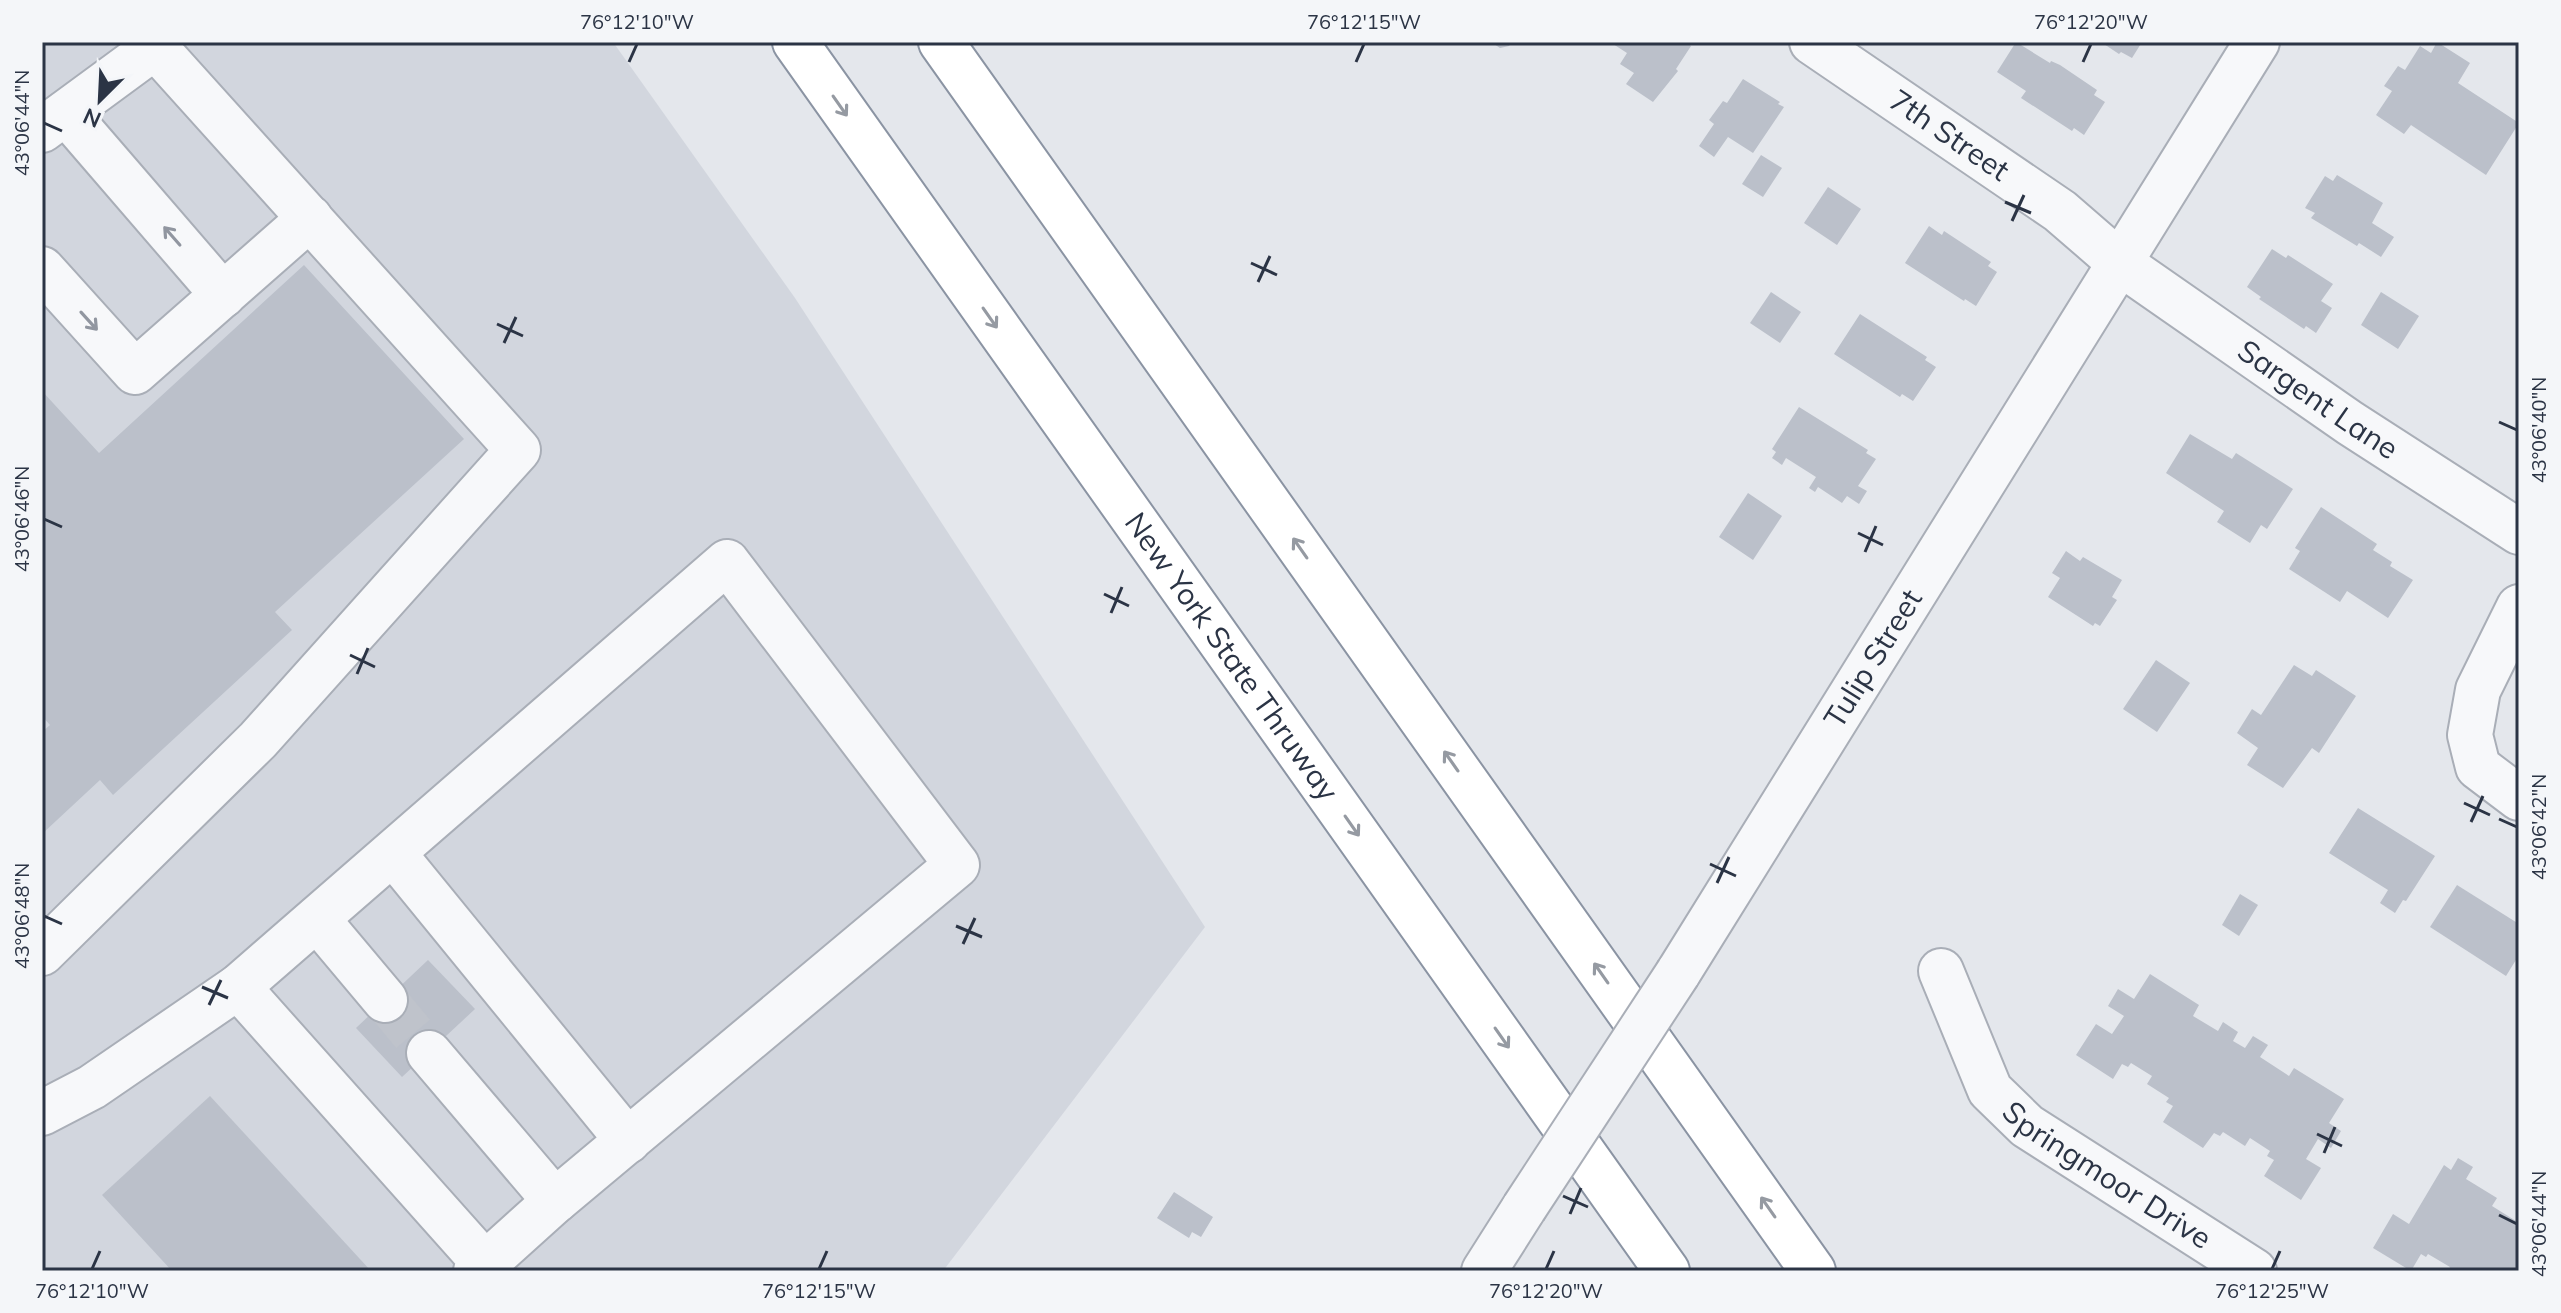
<svg xmlns="http://www.w3.org/2000/svg" width="2561" height="1313" font-family="Mulish,sans-serif">
<rect width="100%" height="100%" fill="#e4e7ec"/>
<path fill="#d2d6de" d="M 42,42 L 613,42 L 795,298 L 1205,927 L 943,1271 L 42,1271 Z"/>
<g fill="#bbc0ca">
<path d="M 1491,42 L 1512,42 L 1509,46 L 1500,48 Z"/>
<path d="M 1610,42 L 1686,42 L 1691,46 L 1676,69 L 1678,71 L 1653,102 L 1626,84 L 1634,73 L 1620,64 L 1627,53 Z"/>
<path d="M 2016,42 L 2050,63 L 2051,61 L 2060,65 L 2097,90 L 2094,95 L 2105,102 L 2084,135 L 2074,128 L 2072,131 L 2021,98 L 2026,91 L 1997,72 Z"/>
<path d="M 2101,42 L 2142,42 L 2132,58 L 2121,52 L 2119,54 Z"/>
<path d="M 2437,42 L 2470,63 L 2458,83 L 2519,123 L 2486,175 L 2411,125 L 2404,134 L 2376,115 L 2392,91 L 2384,86 L 2398,66 L 2405,70 L 2420,46 L 2431,53 Z"/>
<path d="M 1743,79 L 1780,102 L 1778,104 L 1784,107 L 1753,153 L 1728,137 L 1714,157 L 1699,146 L 1714,124 L 1709,120 L 1723,101 L 1727,103 Z"/>
<path d="M 1761,155 L 1782,168 L 1763,197 L 1742,184 Z"/>
<path d="M 2337,175 L 2383,203 L 2372,223 L 2394,237 L 2381,257 L 2359,243 L 2357,246 L 2311,218 L 2315,213 L 2305,208 L 2325,176 L 2333,181 Z"/>
<path d="M 1828,187 L 1861,209 L 1837,245 L 1804,223 Z"/>
<path d="M 1929,226 L 1942,235 L 1944,231 L 1991,262 L 1988,266 L 1997,272 L 1976,306 L 1965,299 L 1964,301 L 1905,263 Z"/>
<path d="M 2272,249 L 2286,258 L 2288,255 L 2333,284 L 2321,301 L 2332,308 L 2316,333 L 2306,326 L 2304,329 L 2259,299 L 2261,297 L 2247,287 Z"/>
<path d="M 304,265 L 464,439 L 275,612 L 292,630 L 113,795 L 100,780 L 42,834 L 42,732 L 50,725 L 42,716 L 42,391 L 99,453 Z"/>
<path d="M 1771,292 L 1801,312 L 1780,343 L 1750,323 Z"/>
<path d="M 2381,292 L 2419,316 L 2398,349 L 2361,325 Z"/>
<path d="M 1860,314 L 1927,357 L 1925,360 L 1936,367 L 1913,401 L 1902,394 L 1900,397 L 1834,354 Z"/>
<path d="M 1799,407 L 1868,450 L 1866,453 L 1876,459 L 1858,486 L 1867,491 L 1859,504 L 1847,496 L 1842,503 L 1818,487 L 1815,492 L 1809,488 L 1816,477 L 1786,458 L 1782,465 L 1772,458 L 1776,452 L 1772,449 Z"/>
<path d="M 2190,434 L 2232,459 L 2236,453 L 2293,489 L 2267,529 L 2261,525 L 2250,543 L 2217,522 L 2224,511 L 2166,473 Z"/>
<path d="M 1748,493 L 1782,516 L 1753,560 L 1719,537 Z"/>
<path d="M 2321,507 L 2377,544 L 2373,550 L 2392,562 L 2390,566 L 2413,580 L 2388,618 L 2347,591 L 2340,602 L 2289,569 L 2300,551 L 2295,548 Z"/>
<path d="M 2066,551 L 2080,561 L 2083,557 L 2122,580 L 2112,597 L 2117,600 L 2100,626 L 2095,623 L 2093,626 L 2048,597 L 2060,578 L 2052,573 Z"/>
<path d="M 2156,660 L 2190,683 L 2157,732 L 2123,709 Z"/>
<path d="M 2294,665 L 2312,676 L 2316,670 L 2356,696 L 2319,753 L 2312,748 L 2283,788 L 2247,765 L 2258,748 L 2237,733 L 2252,709 L 2261,715 Z"/>
<path d="M 2358,808 L 2435,856 L 2406,901 L 2403,900 L 2395,913 L 2380,903 L 2388,890 L 2329,853 Z"/>
<path d="M 2457,885 L 2519,924 L 2519,955 L 2506,976 L 2430,927 Z"/>
<path d="M 2240,894 L 2258,905 L 2239,936 L 2222,925 Z"/>
<path d="M 428,960 L 475,1009 L 402,1077 L 356,1028 Z"/>
<path d="M 2150,974 L 2199,1005 L 2193,1016 L 2218,1031 L 2223,1022 L 2238,1032 L 2233,1041 L 2245,1048 L 2253,1036 L 2268,1045 L 2260,1057 L 2289,1076 L 2294,1068 L 2344,1099 L 2329,1123 L 2341,1131 L 2331,1148 L 2318,1139 L 2306,1159 L 2321,1168 L 2301,1200 L 2264,1176 L 2274,1160 L 2267,1156 L 2270,1151 L 2250,1138 L 2245,1146 L 2223,1132 L 2220,1136 L 2214,1133 L 2203,1148 L 2163,1122 L 2173,1106 L 2166,1102 L 2169,1098 L 2147,1084 L 2152,1076 L 2131,1063 L 2128,1067 L 2122,1064 L 2113,1079 L 2076,1055 L 2096,1024 L 2112,1034 L 2124,1016 L 2108,1006 L 2118,989 L 2134,999 Z"/>
<path d="M 210,1096 L 371,1271 L 172,1271 L 102,1195 Z"/>
<path d="M 2458,1158 L 2473,1167 L 2466,1179 L 2497,1198 L 2492,1206 L 2516,1221 L 2519,1215 L 2519,1271 L 2448,1271 L 2450,1267 L 2428,1254 L 2426,1257 L 2421,1254 L 2411,1271 L 2373,1248 L 2393,1214 L 2409,1224 L 2444,1165 L 2451,1170 Z"/>
<path d="M 1174,1192 L 1213,1217 L 1201,1237 L 1192,1232 L 1189,1238 L 1157,1218 Z"/>
</g>
<g fill="none" stroke-linecap="round" stroke-linejoin="round">
<path stroke="#bfc3cb" stroke-width="44" stroke-dasharray="44 22" stroke-linecap="butt" d="M 385,1000 L 429,1053"/>
<defs>
<g id="minor">
<path id="s1" d="M 1812,42 L 2060,211 L 2120,263 L 2350,423 L 2519,532"/>
<path d="M 66,113 L 223,295"/>
<path d="M 42,130 L 155,47 L 518,450 L 258,740 L 42,953"/>
<path d="M 42,269 L 135,372 L 310,218"/>
<path d="M 2519,607 L 2478,690 L 2470,735 L 2478,767 L 2519,798"/>
<path d="M 393,853 L 628,1141"/>
<path d="M 317,919 L 385,1000"/>
<path id="s2" d="M 1941,971 L 1990,1090 L 2027,1126 L 2254,1271"/>
<path id="s3" d="M 1678,973 L 2257,42"/>
<path d="M 238,987 L 727,562 L 957,865 L 555,1201 L 485,1264"/>
<path d="M 429,1053 L 555,1201"/>
<path d="M 42,1113 L 92,1087 L 238,987 L 485,1264 L 476,1271"/>
<path d="M 1484,1271 L 1524,1208"/>
</g>
<g id="highway">
<path id="s4" d="M 795,42 L 1667,1271"/>
<path d="M 941,42 L 1813,1271"/>
</g>
</defs>
<use href="#minor" stroke="#a9aeb7" stroke-width="48"/>
<use href="#highway" stroke="#8b94a3" stroke-width="48"/>
<use href="#minor" stroke="#f7f8fa" stroke-width="44"/>
<use href="#highway" stroke="#fff" stroke-width="44"/>
<defs>
<path id="minor-bridge" d="M 1524,1208 L 1678,973"/>
</defs>
<use href="#minor-bridge" stroke="#a9aeb7" stroke-width="48" stroke-linecap="butt"/>
<use href="#minor-bridge" stroke="#f7f8fa" stroke-width="44"/>
</g>
<defs><path id="oneway-shaft" d="M-6 0H5M1.5-3L5.5 0L1.5 3" fill="none" stroke-width="1.6" stroke-linecap="round" stroke-linejoin="round" transform="scale(2)"/></defs>
<g stroke="#959aa2">
<use href="#oneway-shaft" transform="translate(840 106) rotate(55)"/>
<use href="#oneway-shaft" transform="translate(990 318) rotate(55)"/>
<use href="#oneway-shaft" transform="translate(1300 548) rotate(-125)"/>
<use href="#oneway-shaft" transform="translate(1451 761) rotate(-125)"/>
<use href="#oneway-shaft" transform="translate(1352 826) rotate(55)"/>
<use href="#oneway-shaft" transform="translate(1601 973) rotate(-125)"/>
<use href="#oneway-shaft" transform="translate(1502 1038) rotate(55)"/>
<use href="#oneway-shaft" transform="translate(1768 1207) rotate(-125)"/>
</g>
<g stroke="#9196a0">
<use href="#oneway-shaft" transform="translate(172 236) rotate(-131)"/>
<use href="#oneway-shaft" transform="translate(89 321) rotate(48)"/>
</g>
<path fill="none" stroke="#2b3445" stroke-width="3" d="M 629,62 L 637,44M 1356,62 L 1364,44M 2083,62 L 2091,44M 44,123 L 62,131M 2005,202 L 2031,213M 2012,221 L 2024,195M 1251,263 L 1277,275M 1258,282 L 1270,256M 497,324 L 523,336M 504,343 L 516,317M 2499,422 L 2517,430M 44,519 L 62,527M 1858,533 L 1883,545M 1865,552 L 1876,526M 1104,594 L 1129,606M 1111,613 L 1122,587M 350,655 L 375,667M 357,674 L 368,648M 2464,803 L 2490,815M 2499,819 L 2517,827M 2471,822 L 2483,796M 1710,864 L 1736,876M 1717,883 L 1729,857M 44,916 L 62,924M 956,926 L 982,937M 963,944 L 975,918M 202,987 L 228,998M 209,1005 L 221,980M 2317,1134 L 2342,1146M 2324,1153 L 2335,1127M 1563,1196 L 1588,1207M 1570,1214 L 1581,1188M 2499,1215 L 2517,1224M 92,1269 L 100,1251M 819,1269 L 827,1251M 1546,1269 L 1554,1251M 2272,1269 L 2280,1251"/>
<g text-anchor="middle" stroke-width="7" stroke-linejoin="round" paint-order="stroke">
<g font-size="30" fill="#2b3445" stroke="#f4f6f9">
<text dy="10" stroke="none"><textPath href="#s1" startOffset="166">7th Street</textPath></text>
<text dy="10" stroke="none"><textPath href="#s1" startOffset="620">Sargent Lane</textPath></text>
<text dy="10" stroke="none"><textPath href="#s4" startOffset="754">New York State Thruway</textPath></text>
<text dy="10" stroke="none"><textPath href="#s3" startOffset="370">Tulip Street</textPath></text>
<text dy="10" stroke="none"><textPath href="#s2" startOffset="274">Springmoor Drive</textPath></text>
</g>
</g>
<rect width="2561" height="1313" fill="none" stroke="#f4f6f9" stroke-width="88"/>
<g transform="translate(100 100) rotate(204)" stroke="#f4f6f9" stroke-width="6" paint-order="stroke">
<path d="M0-6L14 30L0 20L-14 30Z" fill="#2b3445"/>
<text y="-12" font-size="22" font-weight="bold" text-anchor="middle" fill="#2b3445">N</text>
</g>
<rect x="44" y="44" width="2473" height="1225" fill="none" stroke="#2b3445" stroke-width="3"/>
<g font-size="20" text-anchor="middle" fill="#2b3445">
<text x="637" y="29">76°12'10"W</text>
<text x="1364" y="29">76°12'15"W</text>
<text x="2091" y="29">76°12'20"W</text>
<text transform="translate(22 123) rotate(-90)" y="7">43°06'44"N</text>
<text transform="translate(2539 430) rotate(-90)" y="7">43°06'40"N</text>
<text transform="translate(22 519) rotate(-90)" y="7">43°06'46"N</text>
<text transform="translate(2539 827) rotate(-90)" y="7">43°06'42"N</text>
<text transform="translate(22 916) rotate(-90)" y="7">43°06'48"N</text>
<text transform="translate(2539 1224) rotate(-90)" y="7">43°06'44"N</text>
<text x="92" y="1298">76°12'10"W</text>
<text x="819" y="1298">76°12'15"W</text>
<text x="1546" y="1298">76°12'20"W</text>
<text x="2272" y="1298">76°12'25"W</text>
</g>
</svg>
